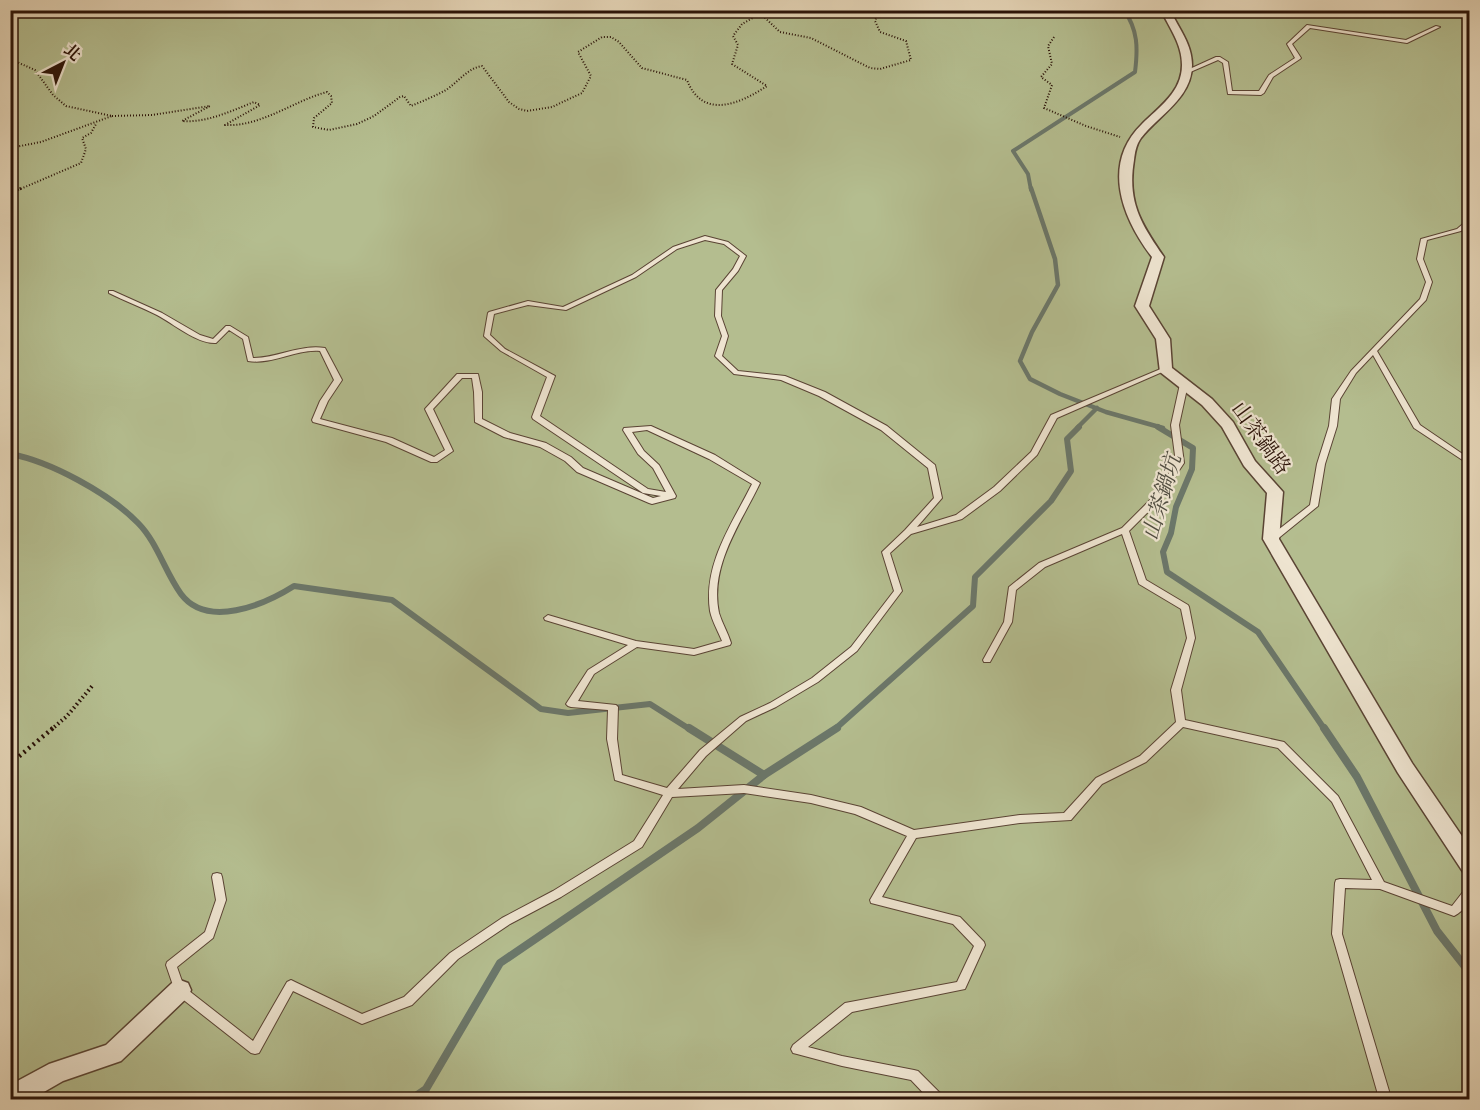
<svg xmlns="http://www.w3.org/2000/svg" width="1480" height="1110" font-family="'Libre Caslon Text','Noto Serif TC',serif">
<rect width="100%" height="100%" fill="#e5d5b7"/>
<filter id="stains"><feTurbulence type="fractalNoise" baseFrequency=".00333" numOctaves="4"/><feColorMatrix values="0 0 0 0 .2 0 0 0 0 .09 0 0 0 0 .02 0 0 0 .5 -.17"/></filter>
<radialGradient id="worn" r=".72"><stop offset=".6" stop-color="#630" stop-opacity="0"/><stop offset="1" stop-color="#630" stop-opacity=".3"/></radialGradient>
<rect fill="#b4bd8f" stroke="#70684c" stroke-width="1.5" x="11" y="11" width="1458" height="1088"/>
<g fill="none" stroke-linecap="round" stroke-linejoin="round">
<path stroke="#6b776a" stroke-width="4" d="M 1031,190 L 1028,174 L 1013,151 L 1135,72 C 1138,48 1138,30 1124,10"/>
<g stroke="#6b776a" stroke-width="4.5">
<path d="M 1031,188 L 1055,259 L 1058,285 L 1032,332 L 1020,361 L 1030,379 L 1060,394 L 1106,412 L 1163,428"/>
<path d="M 1077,428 L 1097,408"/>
</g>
<g stroke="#6b776a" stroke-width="6">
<path d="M 1158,427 L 1193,448 L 1192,469 L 1176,507 L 1171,533 L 1163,552 L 1167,572 L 1258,632 L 1325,730"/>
<path d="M 10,454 C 50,461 110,494 138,523 C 157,542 165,572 181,594 C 207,629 264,605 294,586 L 392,600 L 541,709 L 568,713 L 650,704 L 691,730"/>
<path d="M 834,730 L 973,606 L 975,577 L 1051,501 L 1071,471 L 1067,439 L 1079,427"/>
</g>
<g stroke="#6b776a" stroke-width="8">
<path d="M 689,728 L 764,775"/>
<path d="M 1324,728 L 1357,777 L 1437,931 L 1470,973"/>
<path d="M 410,1100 L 426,1089 L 500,963 L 698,828 L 764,775 L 837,728"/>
</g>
<defs>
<g id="lane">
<path d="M 1307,25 L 1406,40 L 1436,26 L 1440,27 L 1407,43 L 1310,28 L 1292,44 L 1301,58 L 1300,59 L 1273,77 L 1264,93 L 1261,95 L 1228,94 L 1223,63 L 1218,60 L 1188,73 L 1183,72 L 1216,57 L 1220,57 L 1228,62 L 1232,91 L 1259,91 L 1269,75 L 1295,58 L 1287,44 Z"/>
<path d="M 1470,218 L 1470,224 L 1461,231 L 1427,240 L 1423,259 L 1432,282 L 1426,300 L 1377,351 L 1420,425 L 1470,459 L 1470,465 L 1414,428 L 1373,355 L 1356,373 L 1340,399 L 1337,426 L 1325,464 L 1318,506 L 1275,541 L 1269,541 L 1268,539 L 1269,537 L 1310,505 L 1317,464 L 1329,426 L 1332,399 L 1351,371 L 1420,299 L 1426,282 L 1417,259 L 1421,239 L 1457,229 Z"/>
<path d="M 705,236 L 728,242 L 746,256 L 738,271 L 722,290 L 721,316 L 728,336 L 722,356 L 738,371 L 785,376 L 825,392 L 887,426 L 935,465 L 942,498 L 917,527 L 956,515 L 994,487 L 1031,452 L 1051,415 L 1163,368 L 1167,368 L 1169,369 L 1057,418 L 1037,455 L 1000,491 L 962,519 L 911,534 L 890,553 L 902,591 L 857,651 L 818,682 L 776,707 L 746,721 L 706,756 L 678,789 L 744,785 L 811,795 L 861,807 L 914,830 L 1020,815 L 1064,813 L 1096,778 L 1140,756 L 1176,722 L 1171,690 L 1187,638 L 1181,609 L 1139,584 L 1122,534 L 1045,567 L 1016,590 L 1012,622 L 990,662 L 984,662 L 983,660 L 1004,622 L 1009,587 L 1039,563 L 1122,528 L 1152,498 L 1176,463 L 1171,425 L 1180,384 L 1184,382 L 1187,382 L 1188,384 L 1179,425 L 1184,463 L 1158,502 L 1129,531 L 1146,580 L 1188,605 L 1189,607 L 1195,638 L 1181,690 L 1185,720 L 1284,742 L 1338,796 L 1384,882 L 1452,906 L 1466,888 L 1470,887 C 1470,899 1466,910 1454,916 L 1380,889 L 1345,888 L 1342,934 L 1389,1091 L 1388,1100 L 1376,1100 L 1377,1091 L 1332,934 L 1335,883 L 1336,880 L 1340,879 L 1372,880 L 1332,802 L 1278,748 L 1183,727 L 1146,762 L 1102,784 L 1071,820 L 1020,823 L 916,838 L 882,897 L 960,917 L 984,942 L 985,945 L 965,989 L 852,1012 L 808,1047 L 842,1056 L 914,1070 L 918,1071 L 943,1096 L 945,1100 L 930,1100 L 911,1080 L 842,1066 L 797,1054 L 793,1053 L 791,1049 L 793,1045 L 845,1003 L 957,982 L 974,946 L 953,924 L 875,904 L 871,903 L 870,900 L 907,836 L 855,814 L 811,803 L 744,793 L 672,797 L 642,847 L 561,897 L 510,924 L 458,959 L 412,1005 L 362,1024 L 293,991 L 259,1053 L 255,1054 L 251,1053 L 176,994 L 166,965 L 167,962 L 205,932 L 216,900 L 212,877 L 213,874 L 217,873 L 221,874 L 222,877 L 226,900 L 214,935 L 213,938 L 177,967 L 184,987 L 253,1041 L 287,982 L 291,980 L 295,982 L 362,1014 L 404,997 L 450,953 L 502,918 L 553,891 L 634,841 L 663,795 L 615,780 L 607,739 L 608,710 L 571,707 L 568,706 L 566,704 L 588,670 L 628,645 L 545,620 L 544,618 L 548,615 L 636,641 L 694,649 L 722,641 C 718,631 712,621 710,611 C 703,564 732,524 752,484 L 709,459 L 647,430 L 632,432 L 644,451 L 659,465 L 676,496 L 675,498 L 652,504 L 649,503 L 577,472 L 565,461 L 540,447 L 504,437 L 475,422 L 474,392 L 472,378 L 462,378 L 433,409 L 453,451 L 437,462 L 431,462 L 386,442 L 313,422 L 312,420 L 320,401 L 334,380 L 320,351 C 295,349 273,365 248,361 L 243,339 L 229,330 L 216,343 C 197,344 174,324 157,315 C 141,307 125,301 109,293 L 109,291 L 113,291 L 162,313 L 200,335 L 213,339 L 226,326 L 230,326 L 248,337 L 253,358 C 278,358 300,344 325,348 L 342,380 L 328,401 L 320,419 L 392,438 L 434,457 L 445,450 L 425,409 L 457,374 L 478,374 L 482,392 L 482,419 L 510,433 L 546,443 L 571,457 L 583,468 L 653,498 L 661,496 L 643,493 L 533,419 L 532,417 L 547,377 L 501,351 L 485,337 L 484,336 L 488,313 L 489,312 L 528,301 L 563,307 L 632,275 L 673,247 ZM 705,240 L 724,244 L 740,256 L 733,269 L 716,290 L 715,316 L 722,336 L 715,356 L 716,357 L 734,374 L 781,380 L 819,396 L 881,430 L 928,468 L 934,498 L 905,530 L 882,552 L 894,591 L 851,647 L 812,678 L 770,703 L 740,717 L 700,750 L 667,788 L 622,775 L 617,739 L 618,707 L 616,705 L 578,701 L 594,674 L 637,647 L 694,655 L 730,645 L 731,643 C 728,633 722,623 719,613 C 709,566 741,523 760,483 L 715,455 L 651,426 L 624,428 L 623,430 L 638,454 L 653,468 L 666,492 L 648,489 L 540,416 L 555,376 L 505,349 L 490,335 L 494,314 L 528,305 L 566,310 L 636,277 L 677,249 Z"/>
</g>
<g id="street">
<path d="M 1161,10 L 1170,10 C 1179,29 1192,44 1192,65 C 1192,98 1159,115 1141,138 C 1136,145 1135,152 1134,160 C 1127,202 1141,224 1164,257 L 1149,306 L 1170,339 L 1172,368 L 1212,399 L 1233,422 L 1255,461 L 1283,492 L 1279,539 L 1412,763 L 1470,848 L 1470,874 L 1463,872 L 1398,773 L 1263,539 L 1267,493 L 1244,466 L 1222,427 L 1202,405 L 1160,372 L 1156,339 L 1135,306 L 1152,257 C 1122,218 1101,164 1142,124 C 1159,107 1182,92 1182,65 C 1182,44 1170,29 1161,10 Z"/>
<path d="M 180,980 L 188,983 L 191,990 L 188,997 L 121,1061 L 63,1081 L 30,1100 L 10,1100 L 10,1085 L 49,1064 L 106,1045 L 172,983 Z"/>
</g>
</defs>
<use href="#lane" stroke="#5a4434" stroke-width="2"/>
<use href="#street" stroke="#5a4434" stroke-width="3"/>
<g stroke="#2b1308" stroke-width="2" stroke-dasharray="1 2" stroke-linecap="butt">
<path d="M 1054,37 L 1048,46 L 1052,64 L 1041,77 L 1052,85 L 1044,108 L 1086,126 L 1120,137"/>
<path d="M 10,59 L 35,70 L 53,95 L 66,106 L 112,116 L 41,142 L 10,148"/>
<path d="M 112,116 L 152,115 L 210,106 L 182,121 C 207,123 231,111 254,102 L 260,105 L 225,125 C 261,127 293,101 327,92 L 331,96 L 332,103 L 314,118 L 313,127 L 329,130 L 357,124 L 374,116 L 400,97 L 404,96 L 411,106 C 423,101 435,96 446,90 C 458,82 468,68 482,66 L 509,102 L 519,109 L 527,111 L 552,107 L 582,93 L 591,76 L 578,52 L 602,37 L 611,37 L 619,42 L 642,68 L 687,80 C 703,121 741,103 767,86 L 732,64 L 738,45 L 733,36 L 742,24 L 758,15 L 763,16 L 780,32 L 811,38 L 870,68 L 880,69 L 911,60 L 906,41 L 880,32 L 875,21 L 879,10"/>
<path d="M 18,190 L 81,163 L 86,149 L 82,138 L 91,133 L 96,124"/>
</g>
<path stroke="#2b1308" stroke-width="3" stroke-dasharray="1.5 2" stroke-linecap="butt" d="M 10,193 L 22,188"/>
<path stroke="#2b1308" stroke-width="4" stroke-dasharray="1.5 3" stroke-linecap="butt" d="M 51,730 L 67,716 L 93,685"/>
<path stroke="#2b1308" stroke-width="4.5" stroke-dasharray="2 4" stroke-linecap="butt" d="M 10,764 L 53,728"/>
<use href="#lane" fill="#eee4d0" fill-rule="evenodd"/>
<use href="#street" fill="#eee4d0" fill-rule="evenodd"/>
</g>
<g text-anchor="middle" stroke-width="4.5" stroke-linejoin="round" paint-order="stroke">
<g font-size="21" fill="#2b1308" stroke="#eee4d0">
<text transform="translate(1261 438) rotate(54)" y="7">山茶鍋路</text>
</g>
<g font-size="22" font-style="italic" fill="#504d41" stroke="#eee4d0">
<text transform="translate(1161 497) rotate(-74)" y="8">山茶鍋坑</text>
</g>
</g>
<rect width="1480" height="1110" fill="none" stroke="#e5d5b7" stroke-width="36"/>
<rect x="12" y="12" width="1456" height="1086" fill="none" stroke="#2b1308" stroke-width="3"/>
<rect x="18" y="18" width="1444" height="1074" fill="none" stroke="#2b1308" stroke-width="1.5"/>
<g transform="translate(63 63) rotate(42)" stroke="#eee4d0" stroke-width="4.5" paint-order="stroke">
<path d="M0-4.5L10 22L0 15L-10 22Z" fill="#2b1308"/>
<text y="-9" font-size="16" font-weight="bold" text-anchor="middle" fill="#2b1308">北</text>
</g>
<rect width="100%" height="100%" filter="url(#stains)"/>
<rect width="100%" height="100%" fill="url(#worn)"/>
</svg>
